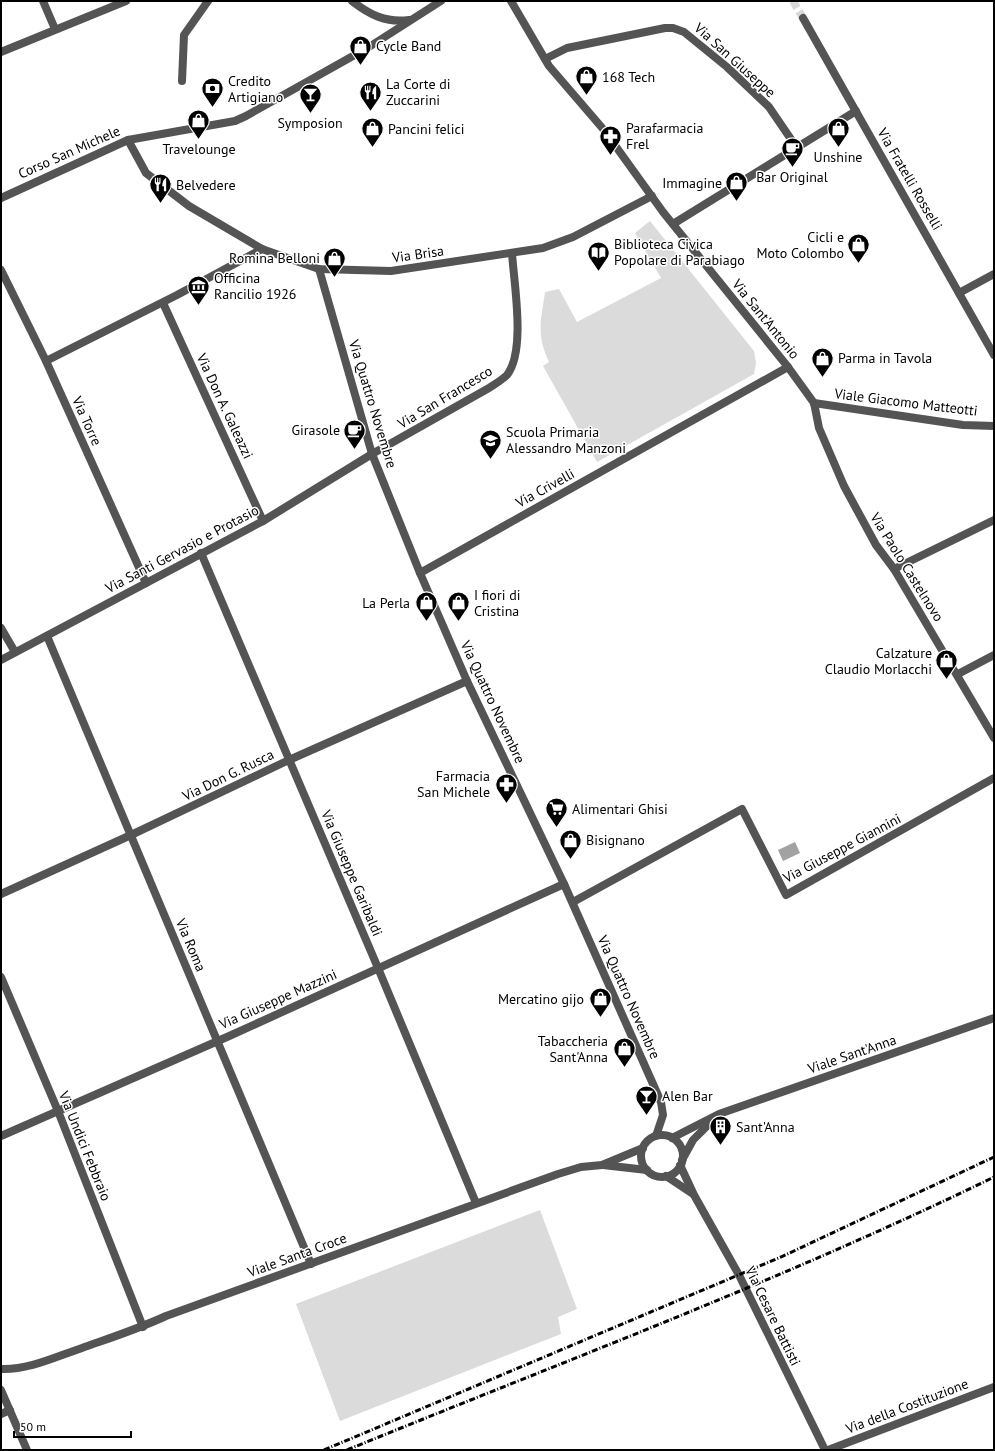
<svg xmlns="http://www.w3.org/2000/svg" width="995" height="1451" font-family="'PT Sans',sans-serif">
<rect width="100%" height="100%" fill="#fff"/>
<g fill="#dbdbdb">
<path d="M 650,221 L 754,351 L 756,363 L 754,374 L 597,462 L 543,366 L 549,362 C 536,334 541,321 545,292 L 559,289 L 577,322 L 661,278 L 635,233 Z"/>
<path d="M 540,1210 L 577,1309 L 558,1317 L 561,1334 L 340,1421 L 296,1304 Z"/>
</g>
<path fill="#a2a2a2" d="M 795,842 L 800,853 L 783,861 L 778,850 Z"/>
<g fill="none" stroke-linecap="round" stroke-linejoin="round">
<path stroke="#d9d9d9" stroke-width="8" stroke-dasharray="8 4" stroke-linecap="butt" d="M 793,1 L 803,18"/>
<path stroke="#545454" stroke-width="8" d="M 182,81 L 184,35 L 208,1"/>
<g stroke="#545454" stroke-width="8">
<path d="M 43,1 L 55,29"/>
<path d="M 352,1 C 370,15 386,23 409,20"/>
<path d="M 511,1 L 549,66 L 604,130 L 663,212 L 788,367 L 814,403 L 819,428 L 844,486 L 876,545 L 894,569 L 994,738"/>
<path d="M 803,18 L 994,355"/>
<path d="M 1,52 L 126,1"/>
<path d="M 545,59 L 567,48 L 665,28 L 673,28 L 684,32 L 727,67 L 769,107 L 797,148"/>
<path d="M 128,140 L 146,173 L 189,206 L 262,249 L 319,269 L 391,271 L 543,248 L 573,237 L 652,196"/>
<path d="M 1,198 L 128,140 L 235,121 L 246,116 L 369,47 L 441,1"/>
<path d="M 673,224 L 856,111"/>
<path d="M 319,269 L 372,454 L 420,573 L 467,681 L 564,884 L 661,1102 L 663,1115 L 656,1136"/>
<path d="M 1,270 L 46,361 L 146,583"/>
<path d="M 959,293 L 994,274"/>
<path d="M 163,303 L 263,521"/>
<path d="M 46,361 L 177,295 L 262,249"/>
<path d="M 814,403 L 963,425 L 994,426"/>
<path d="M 201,553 L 378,968 L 476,1203"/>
<path d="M 894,569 L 994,520"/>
<path d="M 420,573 L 788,367"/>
<path d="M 1,628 L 15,652"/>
<path d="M 47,636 L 311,1264"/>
<path d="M 1,660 L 263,521 L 372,454 L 489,388 C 495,384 502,380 507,375 C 526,351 514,284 512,253"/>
<path d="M 958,674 L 994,655"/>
<path d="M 1,894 L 131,835 L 289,760 L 467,681"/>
<path d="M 573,902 L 742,809 L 786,895 L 994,778"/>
<path d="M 1,977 L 58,1111 L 143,1327"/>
<path d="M 1,1136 L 227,1037 L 564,884"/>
<path d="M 1,1414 L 10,1410"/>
<path d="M 828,1450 L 994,1387"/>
</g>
<g stroke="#545454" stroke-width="8">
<circle cx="662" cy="1156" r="21"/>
<path d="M 672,1138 L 719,1114 L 994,1018"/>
<path d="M 682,1160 L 693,1140 L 713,1120"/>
<path d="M 603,1165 L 647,1170"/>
<path d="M 680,1165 L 694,1195 L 739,1275 L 825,1450"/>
<path d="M 666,1176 L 693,1194"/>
<path d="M 1,1369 C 29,1370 55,1357 82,1348 C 110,1338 138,1329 166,1316 L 558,1174 L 581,1167 L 602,1165 L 643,1148"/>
<path d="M 1,1390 L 27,1450"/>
</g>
<g stroke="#000" stroke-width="3" stroke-dasharray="6 2 1 2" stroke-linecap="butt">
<path d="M 324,1450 L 781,1257 L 994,1157"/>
<path d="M 347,1450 C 564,1361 783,1280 994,1177"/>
</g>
</g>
<defs>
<symbol id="shop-pin" viewBox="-11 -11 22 30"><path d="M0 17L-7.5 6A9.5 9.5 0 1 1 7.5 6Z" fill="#000" stroke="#fff"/><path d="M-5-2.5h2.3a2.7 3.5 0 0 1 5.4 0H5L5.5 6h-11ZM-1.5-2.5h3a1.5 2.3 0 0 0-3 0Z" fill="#fff"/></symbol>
<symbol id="bank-pin" viewBox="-11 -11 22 30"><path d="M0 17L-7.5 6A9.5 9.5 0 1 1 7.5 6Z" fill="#000" stroke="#fff"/><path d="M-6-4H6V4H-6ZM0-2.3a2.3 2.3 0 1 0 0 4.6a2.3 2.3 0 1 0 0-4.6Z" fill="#fff"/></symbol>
<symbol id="restaurant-pin" viewBox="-11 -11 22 30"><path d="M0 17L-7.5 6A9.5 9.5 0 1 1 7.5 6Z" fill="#000" stroke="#fff"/><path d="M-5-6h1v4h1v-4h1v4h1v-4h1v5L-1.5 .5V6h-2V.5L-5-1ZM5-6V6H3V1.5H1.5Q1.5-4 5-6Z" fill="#fff"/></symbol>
<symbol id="bar-pin" viewBox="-11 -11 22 30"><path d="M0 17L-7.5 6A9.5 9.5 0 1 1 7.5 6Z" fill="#000" stroke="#fff"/><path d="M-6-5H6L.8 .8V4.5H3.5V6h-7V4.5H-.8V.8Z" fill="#fff"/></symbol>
<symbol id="pharmacy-pin" viewBox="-11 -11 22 30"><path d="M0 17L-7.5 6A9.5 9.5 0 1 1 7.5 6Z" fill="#000" stroke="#fff"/><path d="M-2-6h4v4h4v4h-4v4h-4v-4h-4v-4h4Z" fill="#fff"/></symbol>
<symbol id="cafe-pin" viewBox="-11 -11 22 30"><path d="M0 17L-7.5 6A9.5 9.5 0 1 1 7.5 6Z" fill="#000" stroke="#fff"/><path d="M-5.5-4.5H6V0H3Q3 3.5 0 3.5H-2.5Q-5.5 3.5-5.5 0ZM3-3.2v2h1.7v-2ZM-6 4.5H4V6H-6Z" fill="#fff"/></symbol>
<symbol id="library-pin" viewBox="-11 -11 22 30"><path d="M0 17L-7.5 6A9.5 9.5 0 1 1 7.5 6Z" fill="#000" stroke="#fff"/><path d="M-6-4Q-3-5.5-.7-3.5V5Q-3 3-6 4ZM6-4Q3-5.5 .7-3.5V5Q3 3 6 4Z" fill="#fff"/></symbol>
<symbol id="museum-pin" viewBox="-11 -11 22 30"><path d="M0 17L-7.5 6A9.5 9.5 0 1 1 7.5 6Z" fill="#000" stroke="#fff"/><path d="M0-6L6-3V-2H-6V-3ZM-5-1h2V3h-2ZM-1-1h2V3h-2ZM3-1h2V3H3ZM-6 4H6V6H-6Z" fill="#fff"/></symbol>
<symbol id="school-pin" viewBox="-11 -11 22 30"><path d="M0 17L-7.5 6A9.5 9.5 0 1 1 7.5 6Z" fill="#000" stroke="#fff"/><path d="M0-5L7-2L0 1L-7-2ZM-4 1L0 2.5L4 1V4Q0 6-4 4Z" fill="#fff"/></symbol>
<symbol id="supermarket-pin" viewBox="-11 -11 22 30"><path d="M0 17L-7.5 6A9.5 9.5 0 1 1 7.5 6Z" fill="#000" stroke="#fff"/><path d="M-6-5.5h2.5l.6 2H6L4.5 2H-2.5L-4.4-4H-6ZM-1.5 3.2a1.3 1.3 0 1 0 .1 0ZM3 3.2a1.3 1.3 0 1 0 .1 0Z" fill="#fff"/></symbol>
<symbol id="building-pin" viewBox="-11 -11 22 30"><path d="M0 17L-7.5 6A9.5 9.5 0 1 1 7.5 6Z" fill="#000" stroke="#fff"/><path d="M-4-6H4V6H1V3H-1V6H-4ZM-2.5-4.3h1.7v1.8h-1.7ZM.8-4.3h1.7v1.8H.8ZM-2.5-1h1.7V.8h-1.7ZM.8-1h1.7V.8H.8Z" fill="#fff"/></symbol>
</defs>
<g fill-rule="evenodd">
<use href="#shop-pin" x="348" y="34" width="25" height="34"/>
<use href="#shop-pin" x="574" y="64" width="25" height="34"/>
<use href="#bank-pin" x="200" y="76" width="25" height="34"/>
<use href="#restaurant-pin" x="358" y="80" width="25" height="34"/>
<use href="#bar-pin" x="298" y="82" width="25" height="34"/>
<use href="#shop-pin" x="186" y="108" width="25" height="34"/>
<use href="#shop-pin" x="360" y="116" width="25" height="34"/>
<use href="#shop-pin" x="826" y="116" width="25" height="34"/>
<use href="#pharmacy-pin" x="598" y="124" width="25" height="34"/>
<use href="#cafe-pin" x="780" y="136" width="25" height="34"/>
<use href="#shop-pin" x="724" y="170" width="25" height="34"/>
<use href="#restaurant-pin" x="148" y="172" width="25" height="34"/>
<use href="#shop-pin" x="846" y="232" width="25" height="34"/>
<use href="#library-pin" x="586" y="240" width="25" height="34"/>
<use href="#shop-pin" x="322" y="246" width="25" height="34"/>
<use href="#museum-pin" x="186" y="274" width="25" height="34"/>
<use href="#shop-pin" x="810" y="346" width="25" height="34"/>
<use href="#cafe-pin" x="342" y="418" width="25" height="34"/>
<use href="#school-pin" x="478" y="428" width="25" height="34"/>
<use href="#shop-pin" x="414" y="590" width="25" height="34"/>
<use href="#shop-pin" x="446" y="590" width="25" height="34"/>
<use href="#shop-pin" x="934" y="648" width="25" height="34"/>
<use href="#pharmacy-pin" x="494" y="772" width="25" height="34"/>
<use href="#supermarket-pin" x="544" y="796" width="25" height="34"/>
<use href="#shop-pin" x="558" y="828" width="25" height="34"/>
<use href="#shop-pin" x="588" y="986" width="25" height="34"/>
<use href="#shop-pin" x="612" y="1036" width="25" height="34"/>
<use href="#bar-pin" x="634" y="1084" width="25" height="34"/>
<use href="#building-pin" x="708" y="1114" width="25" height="34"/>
</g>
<g text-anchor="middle" stroke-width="3" stroke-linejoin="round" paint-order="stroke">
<g font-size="14" fill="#000" stroke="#fff" text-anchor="start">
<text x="376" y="51">Cycle Band</text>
<text x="602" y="82">168 Tech</text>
<text x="228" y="86">Credito<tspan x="228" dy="16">Artigiano</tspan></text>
<text x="386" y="89">La Corte di<tspan x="386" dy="16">Zuccarini</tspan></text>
<text x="310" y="128" text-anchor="middle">Symposion</text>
<text x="626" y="133">Parafarmacia<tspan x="626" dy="16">Frel</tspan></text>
<text x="388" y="134">Pancini felici</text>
<text x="199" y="154" text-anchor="middle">Travelounge</text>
<text x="838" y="162" text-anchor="middle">Unshine</text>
<text x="792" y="182" text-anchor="middle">Bar Original</text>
<text x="722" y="188" text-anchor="end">Immagine</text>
<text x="176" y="190">Belvedere</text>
<text x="844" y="242" text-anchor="end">Cicli e<tspan x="844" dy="16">Moto Colombo</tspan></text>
<text x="614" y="249">Biblioteca Civica<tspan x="614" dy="16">Popolare di Parabiago</tspan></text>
<text x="320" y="263" text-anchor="end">Romina Belloni</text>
<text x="214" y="283">Officina<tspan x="214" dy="16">Rancilio 1926</tspan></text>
<text x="838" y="363">Parma in Tavola</text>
<text x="340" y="435" text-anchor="end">Girasole</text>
<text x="506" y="437">Scuola Primaria<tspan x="506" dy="16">Alessandro Manzoni</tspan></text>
<text x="474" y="600">I fiori di<tspan x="474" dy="16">Cristina</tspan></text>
<text x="410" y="608" text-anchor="end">La Perla</text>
<text x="932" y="658" text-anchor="end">Calzature<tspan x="932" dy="16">Claudio Morlacchi</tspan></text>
<text x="490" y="781" text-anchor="end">Farmacia<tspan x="490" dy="16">San Michele</tspan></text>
<text x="572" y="814">Alimentari Ghisi</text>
<text x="586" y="845">Bisignano</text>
<text x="584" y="1004" text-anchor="end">Mercatino gijo</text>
<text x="608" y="1046" text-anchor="end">Tabaccheria<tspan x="608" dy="16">Sant'Anna</tspan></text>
<text x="662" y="1101">Alen Bar</text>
<text x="736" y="1132">Sant'Anna</text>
</g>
<g font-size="14" fill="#000" stroke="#fff">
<text transform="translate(735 60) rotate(42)" y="5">Via San Giuseppe</text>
<text transform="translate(69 152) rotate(-24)" y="5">Corso San Michele</text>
<text transform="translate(910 179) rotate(60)" y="5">Via Fratelli Rosselli</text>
<text transform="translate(418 254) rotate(-8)" y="5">Via Brisa</text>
<text transform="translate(766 319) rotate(51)" y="5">Via Sant'Antonio</text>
<text transform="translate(445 397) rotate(-31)" y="5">Via San Francesco</text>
<text transform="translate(906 402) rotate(7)" y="5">Viale Giacomo Matteotti</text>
<text transform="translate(373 404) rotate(73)" y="5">Via Quattro Novembre</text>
<text transform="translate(225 406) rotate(65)" y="5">Via Don A. Galeazzi</text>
<text transform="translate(87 421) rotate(66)" y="5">Via Torre</text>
<text transform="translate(545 488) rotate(-29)" y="5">Via Crivelli</text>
<text transform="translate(182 549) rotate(-28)" y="5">Via Santi Gervasio e Protasio</text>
<text transform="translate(907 567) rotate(58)" y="5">Via Paolo Castelnovo</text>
<text transform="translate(493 702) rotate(65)" y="5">Via Quattro Novembre</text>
<text transform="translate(228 775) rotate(-26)" y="5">Via Don G. Rusca</text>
<text transform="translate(842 848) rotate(-28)" y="5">Via Giuseppe Giannini</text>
<text transform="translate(352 873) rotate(67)" y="5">Via Giuseppe Garibaldi</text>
<text transform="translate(191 945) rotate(67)" y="5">Via Roma</text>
<text transform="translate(629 997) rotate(66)" y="5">Via Quattro Novembre</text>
<text transform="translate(278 999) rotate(-24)" y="5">Via Giuseppe Mazzini</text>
<text transform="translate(852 1054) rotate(-19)" y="5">Viale Sant'Anna</text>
<text transform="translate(85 1146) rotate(68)" y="5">Via Undici Febbraio</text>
<text transform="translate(297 1255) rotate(-20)" y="5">Viale Santa Croce</text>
<text transform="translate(773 1316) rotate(64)" y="5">Via Cesare Battisti</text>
<text transform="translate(907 1406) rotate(-21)" y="5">Via della Costituzione</text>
</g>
</g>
<rect width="995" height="1451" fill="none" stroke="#000000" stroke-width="4"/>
<path d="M14 1431v6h117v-6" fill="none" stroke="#000000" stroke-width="2"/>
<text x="20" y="1431" font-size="12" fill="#000000" stroke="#ffffff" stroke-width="3" paint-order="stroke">50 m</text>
</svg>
